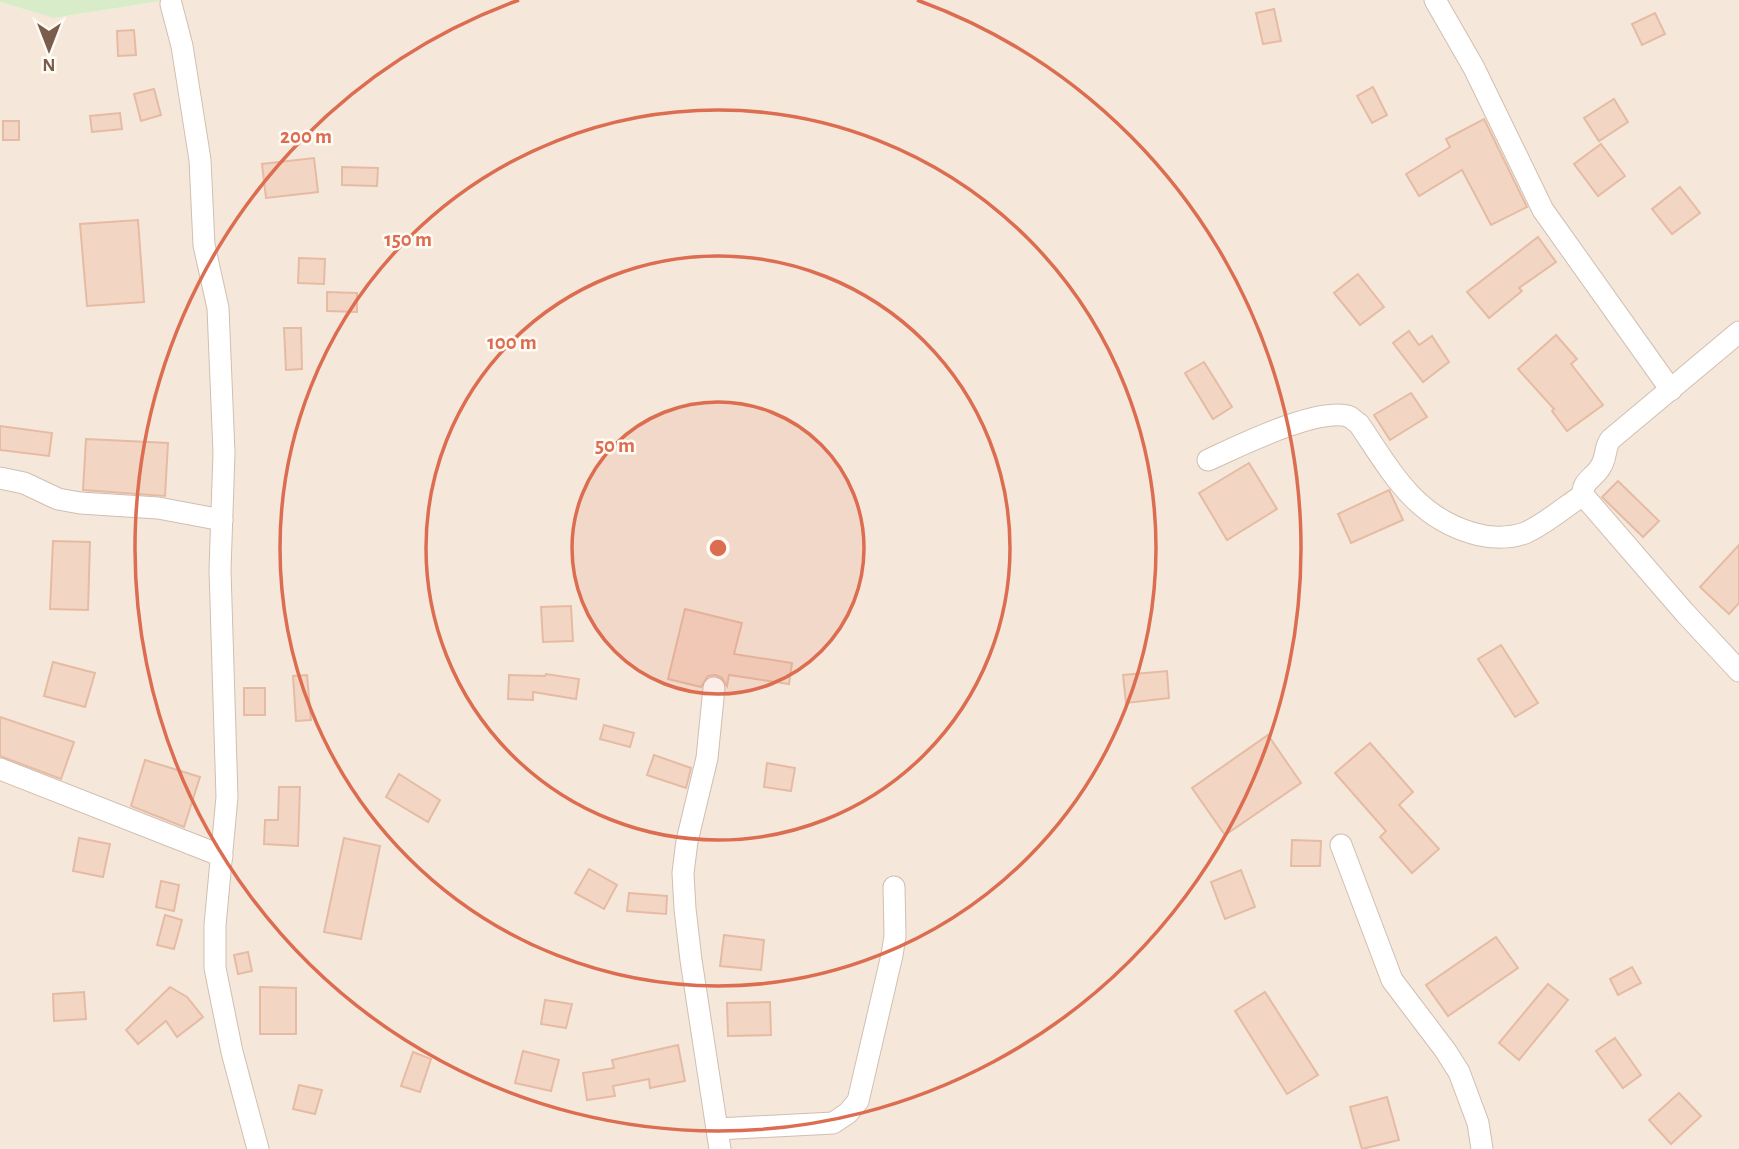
<svg xmlns="http://www.w3.org/2000/svg" width="1739" height="1149" font-family="'Alegreya Sans',sans-serif">
<rect width="100%" height="100%" fill="#fdf6ec"/>
<path fill="#f5e8da" d="M 167,0 L 1739,0 L 1739,1149 L 0,1149 L 0,2 L 55,18 Z"/>
<path fill="#d8ecc9" d="M 0,0 L 167,0 L 54,18 L 0,2 Z"/>
<g fill="#f3d5c3" stroke="#e6bba3" stroke-width="2">
<path d="M 1274,9 L 1281,41 L 1263,44 L 1256,13 Z"/>
<path d="M 1655,13 L 1665,34 L 1642,45 L 1632,24 Z"/>
<path d="M 134,30 L 136,55 L 118,56 L 117,31 Z"/>
<path d="M 1373,87 L 1387,115 L 1372,123 L 1357,96 Z"/>
<path d="M 154,89 L 161,115 L 141,121 L 134,94 Z"/>
<path d="M 1614,99 L 1628,122 L 1599,141 L 1584,118 Z"/>
<path d="M 120,113 L 122,129 L 92,132 L 90,116 Z"/>
<path d="M 1484,119 L 1527,207 L 1491,225 L 1462,170 L 1419,196 L 1406,174 L 1450,147 L 1446,139 Z"/>
<rect x="3" y="121" width="16" height="19"/>
<path d="M 1601,144 L 1625,176 L 1598,196 L 1574,164 Z"/>
<path d="M 314,158 L 318,192 L 266,198 L 262,164 Z"/>
<path d="M 342,167 L 378,168 L 377,186 L 342,185 Z"/>
<path d="M 1680,187 L 1700,213 L 1672,234 L 1652,209 Z"/>
<path d="M 138,220 L 144,302 L 87,306 L 80,224 Z"/>
<path d="M 1538,237 L 1556,262 L 1519,288 L 1522,291 L 1489,318 L 1467,292 Z"/>
<path d="M 299,258 L 325,259 L 324,284 L 298,283 Z"/>
<path d="M 1358,274 L 1384,307 L 1360,325 L 1334,293 Z"/>
<path d="M 327,292 L 357,293 L 357,312 L 327,311 Z"/>
<path d="M 284,328 L 301,328 L 302,369 L 286,370 Z"/>
<path d="M 1409,331 L 1419,345 L 1432,336 L 1449,362 L 1423,382 L 1393,343 Z"/>
<path d="M 1556,335 L 1577,359 L 1571,364 L 1603,405 L 1567,431 L 1552,411 L 1554,409 L 1518,369 Z"/>
<path d="M 1204,362 L 1232,407 L 1213,419 L 1185,373 Z"/>
<path d="M 1411,393 L 1427,417 L 1390,440 L 1374,415 Z"/>
<path d="M 0,426 L 52,433 L 49,456 L 0,450 Z"/>
<path d="M 86,439 L 168,443 L 165,496 L 83,490 Z"/>
<path d="M 1249,463 L 1277,509 L 1227,540 L 1199,493 Z"/>
<path d="M 1618,481 L 1659,521 L 1643,537 L 1602,497 Z"/>
<path d="M 1389,490 L 1403,520 L 1351,543 L 1338,514 Z"/>
<path d="M 53,541 L 90,542 L 88,610 L 50,609 Z"/>
<path d="M 1739,545 L 1739,603 L 1729,614 L 1700,587 Z"/>
<path d="M 571,606 L 573,641 L 543,642 L 541,607 Z"/>
<path d="M 685,609 L 742,623 L 734,654 L 792,663 L 789,684 L 729,675 L 727,686 L 722,678 L 716,675 L 708,676 L 701,687 L 668,679 Z"/>
<path d="M 1501,645 L 1538,703 L 1515,717 L 1478,659 Z"/>
<path d="M 53,662 L 95,673 L 85,707 L 44,696 Z"/>
<path d="M 1167,671 L 1169,698 L 1126,703 L 1123,675 Z"/>
<path d="M 546,674 L 579,679 L 576,699 L 533,692 L 533,700 L 508,699 L 509,675 L 545,676 Z"/>
<path d="M 307,675 L 311,720 L 296,721 L 293,676 Z"/>
<rect x="244" y="688" width="21" height="27"/>
<path d="M 0,717 L 74,742 L 61,779 L 0,756 Z"/>
<path d="M 604,725 L 634,733 L 630,747 L 600,739 Z"/>
<path d="M 1268,735 L 1301,783 L 1225,835 L 1192,788 Z"/>
<path d="M 1370,743 L 1413,792 L 1399,805 L 1439,849 L 1412,873 L 1380,837 L 1386,831 L 1335,773 Z"/>
<path d="M 654,755 L 691,768 L 686,788 L 647,775 Z"/>
<path d="M 145,760 L 200,777 L 184,827 L 131,806 Z"/>
<path d="M 767,763 L 795,768 L 791,791 L 764,787 Z"/>
<path d="M 399,774 L 440,800 L 428,822 L 386,797 Z"/>
<path d="M 279,787 L 300,787 L 298,846 L 264,844 L 265,820 L 278,820 Z"/>
<path d="M 79,838 L 110,844 L 103,877 L 73,871 Z"/>
<path d="M 344,838 L 380,846 L 361,939 L 324,932 Z"/>
<path d="M 1292,840 L 1321,841 L 1320,866 L 1291,866 Z"/>
<path d="M 589,869 L 617,885 L 604,909 L 575,893 Z"/>
<path d="M 1241,870 L 1255,907 L 1225,919 L 1211,882 Z"/>
<path d="M 161,881 L 179,885 L 174,911 L 156,907 Z"/>
<path d="M 629,893 L 667,896 L 666,914 L 627,911 Z"/>
<path d="M 165,915 L 182,920 L 174,949 L 157,945 Z"/>
<path d="M 724,935 L 764,940 L 761,970 L 720,966 Z"/>
<path d="M 1496,937 L 1518,968 L 1448,1016 L 1426,985 Z"/>
<path d="M 248,952 L 252,971 L 238,974 L 234,955 Z"/>
<path d="M 1632,967 L 1641,983 L 1618,995 L 1610,979 Z"/>
<path d="M 1548,984 L 1568,1000 L 1519,1060 L 1499,1043 Z"/>
<path d="M 170,987 L 187,997 L 203,1017 L 177,1037 L 166,1021 L 138,1044 L 126,1030 Z"/>
<path d="M 260,987 L 296,988 L 296,1034 L 260,1034 Z"/>
<path d="M 84,992 L 86,1019 L 54,1021 L 53,994 Z"/>
<path d="M 1265,992 L 1318,1075 L 1287,1094 L 1235,1011 Z"/>
<path d="M 545,1000 L 572,1004 L 566,1028 L 541,1024 Z"/>
<path d="M 770,1002 L 771,1035 L 728,1036 L 727,1003 Z"/>
<path d="M 1615,1038 L 1641,1075 L 1623,1088 L 1596,1051 Z"/>
<path d="M 678,1045 L 685,1081 L 650,1088 L 649,1079 L 613,1086 L 615,1096 L 587,1100 L 583,1073 L 614,1068 L 612,1060 Z"/>
<path d="M 523,1051 L 559,1060 L 551,1091 L 515,1083 Z"/>
<path d="M 413,1052 L 431,1059 L 420,1092 L 401,1086 Z"/>
<path d="M 299,1085 L 322,1090 L 315,1114 L 293,1109 Z"/>
<path d="M 1679,1093 L 1701,1116 L 1671,1144 L 1649,1120 Z"/>
<path d="M 1387,1097 L 1399,1140 L 1362,1149 L 1350,1107 Z"/>
</g>
<g fill="none" stroke-linecap="round" stroke-linejoin="round">
<defs>
<g id="minor">
<path d="M 1435,0 L 1474,68 L 1543,210 L 1671,390"/>
<path d="M 171,4 L 182,46 L 200,160 L 204,245 L 218,308 L 224,453 L 220,570 L 227,797 L 215,925 L 215,968 L 232,1052 L 258,1149"/>
<path d="M 1739,332 L 1611,439 C 1604,447 1607,457 1601,466 C 1595,478 1582,480 1583,495 L 1685,613 L 1739,671"/>
<path d="M 1208,460 C 1237,447 1321,405 1350,417 C 1353,419 1356,422 1359,424 C 1391,471 1414,516 1472,533 C 1488,538 1508,539 1525,533 C 1544,525 1566,506 1583,495"/>
<path d="M 0,478 L 24,483 L 58,499 L 80,503 L 158,508 L 222,520"/>
<path d="M 714,688 L 707,758 L 687,841 L 683,873 L 685,909 L 691,960 L 720,1149"/>
<path d="M 0,769 L 222,856"/>
<path d="M 1341,845 L 1392,980 L 1445,1050 L 1459,1072 L 1478,1123 L 1482,1149"/>
<path d="M 717,1129 L 833,1123 L 848,1113 L 858,1101 L 892,955 L 895,936 L 894,887"/>
</g>
</defs>
<use href="#minor" stroke="#d1beb0" stroke-width="23"/>
<use href="#minor" stroke="#fff" stroke-width="21"/>
</g>
<circle cx="718" cy="548" r="146" fill="#dc6d51" fill-opacity=".12"/>
<g fill="none" stroke="#dc6d51" stroke-width="3.5">
<circle cx="718" cy="548" r="146"/>
<circle cx="718" cy="548" r="292"/>
<circle cx="718" cy="548" r="438"/>
<path d="M917 0A583 583 0 1 1 519 0"/>
</g>
<circle cx="718" cy="548" r="10" fill="#dc6d51" stroke="#fffaf3" stroke-width="3.5"/>
<g font-size="21" text-anchor="middle" font-weight="bold" fill="#dc6d51" stroke="#fffaf3" stroke-width="5" stroke-linejoin="round" paint-order="stroke">
<text x="306" y="143">200 m</text>
<text x="408" y="246">150 m</text>
<text x="512" y="349">100 m</text>
<text x="615" y="452">50 m</text>
</g>
<g transform="translate(49 49) rotate(180)" stroke="#fffaf3" stroke-width="5" paint-order="stroke">
<path d="M0-5L12 26L0 18L-12 26Z" fill="#7a5c4d"/>
<text y="-10" font-size="19" font-weight="bold" text-anchor="middle" fill="#7a5c4d">N</text>
</g>
</svg>
